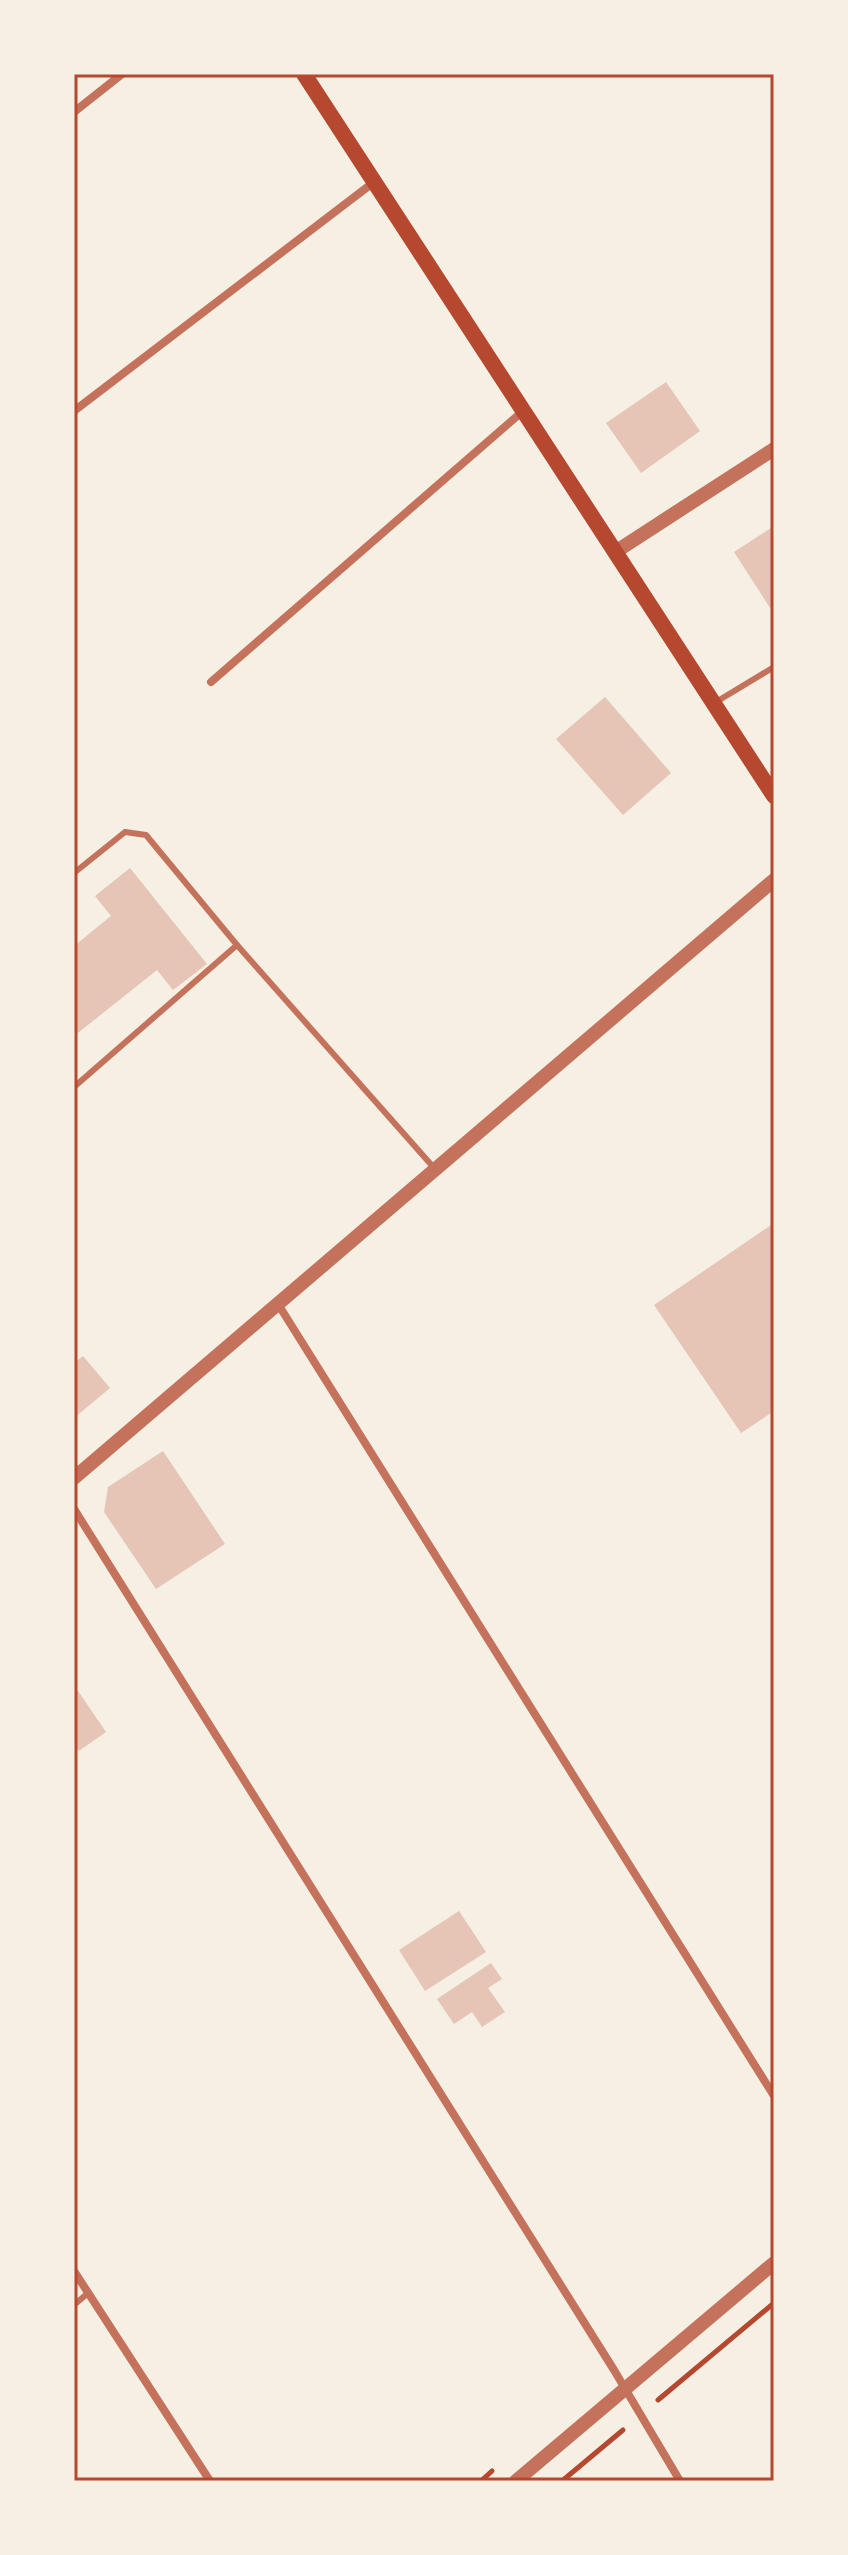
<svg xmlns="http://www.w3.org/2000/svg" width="848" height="2555" font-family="'DejaVu Sans',sans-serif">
<rect width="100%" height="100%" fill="#f6efe4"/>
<g fill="#e6c5b7">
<path d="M 666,382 L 700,431 L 641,473 L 606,423 Z"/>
<path d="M 774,526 L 774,614 L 734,552 Z"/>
<path d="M 605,697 L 671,773 L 623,815 L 556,739 Z"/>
<path d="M 130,868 L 207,964 L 173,990 L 157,970 L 74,1036 L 74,946 L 111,916 L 95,896 Z"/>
<path d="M 774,1223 L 774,1316 L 771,1318 L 774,1322 L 774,1411 L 741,1433 L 654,1305 Z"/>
<path d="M 83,1356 L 110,1388 L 74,1418 L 74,1363 Z"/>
<path d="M 163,1451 L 225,1544 L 156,1589 L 104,1512 L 108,1487 Z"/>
<path d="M 74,1685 L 106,1732 L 79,1751 L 74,1744 Z"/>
<path d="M 459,1911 L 486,1952 L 425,1991 L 399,1950 Z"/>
<path d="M 491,1963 L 502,1979 L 488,1988 L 505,2012 L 482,2027 L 472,2012 L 454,2024 L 437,1999 Z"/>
</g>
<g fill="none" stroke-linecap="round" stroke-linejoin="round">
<g stroke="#b5482f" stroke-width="5">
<path d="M 658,2400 L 774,2303"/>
<path d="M 481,2481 L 492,2471"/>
<path d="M 562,2481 L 623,2430"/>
</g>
<g stroke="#c5725c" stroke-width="6">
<path d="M 716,702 L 774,667"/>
<path d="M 74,873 L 125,832 L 146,835 L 237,945 L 435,1169"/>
<path d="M 74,1087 L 237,945"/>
<path d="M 74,2305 L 88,2293"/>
</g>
<g stroke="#c5725c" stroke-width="8">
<path d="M 74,112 L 122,74"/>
<path d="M 74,411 L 374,182"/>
<path d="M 211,682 L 523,411"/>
<path d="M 278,1304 L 774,2096"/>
<path d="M 74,1509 L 614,2370 L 680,2481"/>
<path d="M 74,2271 L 210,2481"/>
</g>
<g stroke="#c5725c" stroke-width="14">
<path d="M 615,552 L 774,449"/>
<path d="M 74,1478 L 774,880"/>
<path d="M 516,2481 L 774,2263"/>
</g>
<path stroke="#b5482f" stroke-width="16" d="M 304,74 L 774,796"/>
</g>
<rect width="848" height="2555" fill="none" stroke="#f6efe4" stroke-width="152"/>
<rect x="76" y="76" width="696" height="2403" fill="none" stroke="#b5482f" stroke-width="3"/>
</svg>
